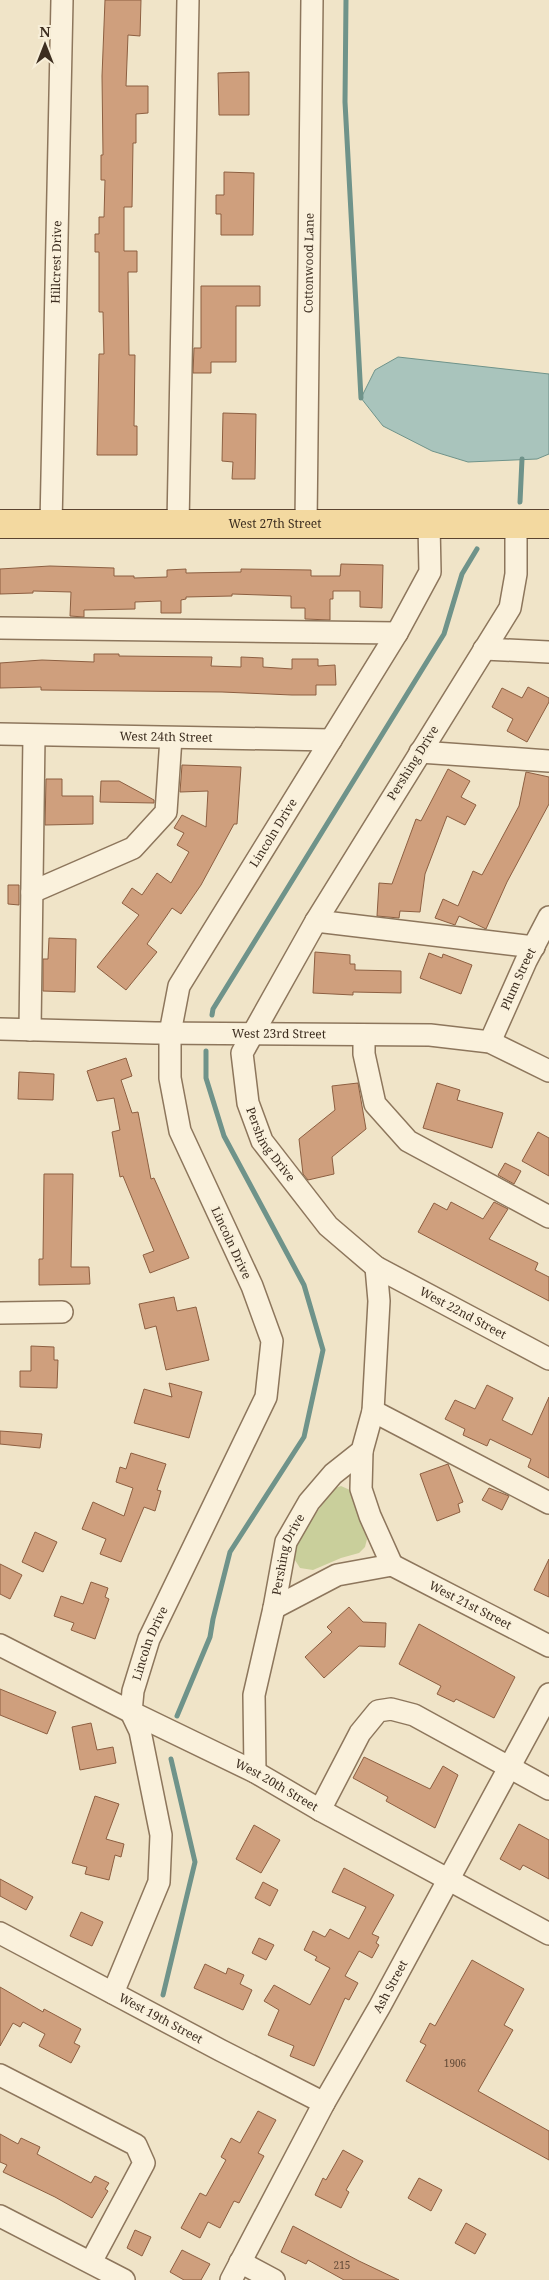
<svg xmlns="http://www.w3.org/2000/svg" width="549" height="2280" font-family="'Noto Serif',serif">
<rect width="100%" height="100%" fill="#f0e4c8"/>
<path fill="#c9cf9b" d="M 341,1486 L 350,1490 L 367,1539 L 365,1547 L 359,1553 L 341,1558 L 313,1570 L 300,1568 L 293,1557 L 294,1545 L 333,1489 Z"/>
<path fill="#a9c4bc" stroke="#6f938a" d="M 398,357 L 549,374 L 549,454 L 537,459 L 468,462 L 432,451 L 383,426 L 361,398 L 375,370 Z"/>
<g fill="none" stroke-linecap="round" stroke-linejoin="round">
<g stroke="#6f938a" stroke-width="5">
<path d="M 346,0 L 345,102 L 361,398"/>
<path d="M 520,502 L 522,459"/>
<path d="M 212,1015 L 213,1009 L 444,634 L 462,574 L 477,549"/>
<path d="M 177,1716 L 210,1637 L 213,1619 L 230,1552 L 304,1437 L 323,1350 L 304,1285 L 224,1136 L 206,1078 L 206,1051"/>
<path d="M 163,1995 L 195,1862 L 171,1759"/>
</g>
</g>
<g fill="#cf9f7d" stroke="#8d5f41">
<path d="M 105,0 L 141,0 L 140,36 L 128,35 L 126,86 L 148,86 L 148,113 L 136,114 L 136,143 L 133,143 L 132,207 L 124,207 L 124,251 L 137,251 L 137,272 L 128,272 L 129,355 L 135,355 L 134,426 L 137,426 L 137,455 L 97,455 L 99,354 L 104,354 L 103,312 L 99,312 L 99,252 L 95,252 L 95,234 L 99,234 L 99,217 L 104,217 L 105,180 L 101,180 L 101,155 L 103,155 L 102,76 Z"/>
<path d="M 249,72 L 249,115 L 219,115 L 218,73 Z"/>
<path d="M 224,172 L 254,173 L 253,235 L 221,235 L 221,214 L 216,214 L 216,195 L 224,195 Z"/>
<path d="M 201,286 L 260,286 L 260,306 L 236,306 L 236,362 L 211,362 L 211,373 L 193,373 L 194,348 L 201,348 Z"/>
<path d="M 223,413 L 256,414 L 255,479 L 232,479 L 233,462 L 222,461 Z"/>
<path d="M 341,564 L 383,565 L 382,608 L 360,607 L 360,591 L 333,591 L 333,599 L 330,599 L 330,620 L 305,619 L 305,608 L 291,608 L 291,596 L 232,594 L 232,596 L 186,597 L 186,599 L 181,600 L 181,613 L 161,613 L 161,601 L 135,602 L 135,609 L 84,610 L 84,617 L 70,616 L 71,592 L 33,591 L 33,593 L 0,594 L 0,569 L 50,566 L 114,568 L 114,576 L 134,576 L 134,578 L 167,577 L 167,570 L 186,569 L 186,573 L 241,572 L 241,569 L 311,570 L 311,576 L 340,576 Z"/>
<path d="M 94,654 L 119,654 L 119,656 L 212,657 L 211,666 L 241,667 L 241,657 L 263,658 L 263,667 L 292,669 L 292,659 L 318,659 L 318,666 L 335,665 L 336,685 L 316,685 L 316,695 L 292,695 L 222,692 L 41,690 L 41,687 L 0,688 L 0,663 L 42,660 L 94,662 Z"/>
<path d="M 528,687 L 549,698 L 549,702 L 527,742 L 507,731 L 513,719 L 492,707 L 502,688 L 522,698 Z"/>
<path d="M 182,765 L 241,767 L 237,824 L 234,824 L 201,885 L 181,914 L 172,908 L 147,944 L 157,952 L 126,990 L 97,967 L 139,915 L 122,903 L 132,888 L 142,895 L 157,873 L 171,883 L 189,852 L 177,845 L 184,833 L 174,828 L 182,815 L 206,827 L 208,791 L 180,792 Z"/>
<path d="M 448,769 L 470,781 L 461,797 L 476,805 L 465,825 L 447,816 L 425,874 L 420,912 L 400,911 L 399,918 L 377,916 L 379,883 L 392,884 L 416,819 L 421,821 Z"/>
<path d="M 526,772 L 549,777 L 549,804 L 507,882 L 486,929 L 459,916 L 455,925 L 435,918 L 443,899 L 458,906 L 473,871 L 482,875 L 519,806 Z"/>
<path d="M 46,779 L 62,779 L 62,796 L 93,796 L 93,824 L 45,825 Z"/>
<path d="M 101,781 L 119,781 L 154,800 L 154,803 L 100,802 Z"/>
<path d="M 8,885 L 19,885 L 19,905 L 8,904 Z"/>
<path d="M 49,938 L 76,939 L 75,992 L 43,991 L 43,959 L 48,959 Z"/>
<path d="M 315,952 L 350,955 L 350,964 L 355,964 L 355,970 L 401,971 L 401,993 L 353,992 L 353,995 L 313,993 Z"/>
<path d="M 429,953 L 442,958 L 443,954 L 472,965 L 461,994 L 420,978 Z"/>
<path d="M 126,1058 L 132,1076 L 121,1080 L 132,1113 L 138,1112 L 151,1179 L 154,1178 L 189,1258 L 150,1273 L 143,1255 L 154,1251 L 123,1176 L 120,1177 L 112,1132 L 120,1130 L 114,1098 L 97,1101 L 87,1071 Z"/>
<path d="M 19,1072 L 54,1074 L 53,1100 L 18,1099 Z"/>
<path d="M 358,1083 L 366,1129 L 332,1157 L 334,1174 L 308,1180 L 303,1174 L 299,1139 L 335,1110 L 332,1086 Z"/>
<path d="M 437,1083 L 460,1090 L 457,1100 L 503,1113 L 492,1148 L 423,1128 Z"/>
<path d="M 538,1132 L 549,1138 L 549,1176 L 522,1161 Z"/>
<path d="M 505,1163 L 521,1171 L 514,1184 L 498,1175 Z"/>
<path d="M 44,1174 L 73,1174 L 71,1267 L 89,1267 L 90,1284 L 39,1285 L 39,1259 L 43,1259 Z"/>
<path d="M 451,1202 L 483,1219 L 494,1202 L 508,1209 L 489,1239 L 538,1263 L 535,1270 L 549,1277 L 549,1301 L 418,1232 L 434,1203 L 447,1210 Z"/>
<path d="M 174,1297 L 177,1311 L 196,1307 L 209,1360 L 166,1370 L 156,1326 L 145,1329 L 139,1304 Z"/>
<path d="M 31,1346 L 54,1347 L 54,1360 L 58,1360 L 57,1388 L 20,1387 L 20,1371 L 31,1371 Z"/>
<path d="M 169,1383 L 202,1392 L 189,1438 L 134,1423 L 144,1389 L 172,1397 Z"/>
<path d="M 487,1385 L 513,1398 L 502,1420 L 532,1435 L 549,1397 L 549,1478 L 528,1467 L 531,1459 L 490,1439 L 487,1446 L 463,1435 L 465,1429 L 445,1419 L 455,1400 L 475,1409 Z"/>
<path d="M 0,1431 L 42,1434 L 40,1448 L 0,1444 Z"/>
<path d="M 131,1453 L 166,1464 L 157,1490 L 161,1491 L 155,1511 L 144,1507 L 121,1562 L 100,1554 L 106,1539 L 82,1529 L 93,1502 L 124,1516 L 133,1488 L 116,1482 L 120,1467 L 126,1469 Z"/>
<path d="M 448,1464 L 463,1502 L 458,1504 L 460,1512 L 437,1521 L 420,1474 Z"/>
<path d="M 489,1488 L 509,1496 L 502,1510 L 482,1500 Z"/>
<path d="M 35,1532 L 57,1542 L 43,1572 L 22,1562 Z"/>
<path d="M 549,1559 L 549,1597 L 534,1590 Z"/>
<path d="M 0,1564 L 22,1575 L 10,1599 L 0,1594 Z"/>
<path d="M 91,1582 L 108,1588 L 105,1597 L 109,1599 L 95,1639 L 71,1630 L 74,1623 L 54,1616 L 61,1596 L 83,1604 Z"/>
<path d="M 349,1607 L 363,1622 L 386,1623 L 385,1647 L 359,1646 L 324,1678 L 305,1657 L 332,1632 L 327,1627 Z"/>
<path d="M 419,1624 L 515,1677 L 494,1718 L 456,1699 L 454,1702 L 437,1694 L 441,1686 L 399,1664 Z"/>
<path d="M 0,1689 L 56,1712 L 47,1734 L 0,1715 Z"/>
<path d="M 91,1723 L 97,1750 L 113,1747 L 116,1763 L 80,1770 L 72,1727 Z"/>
<path d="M 364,1757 L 430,1789 L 443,1766 L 458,1775 L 435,1828 L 386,1801 L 388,1797 L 353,1778 Z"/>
<path d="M 95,1796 L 119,1804 L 106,1839 L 124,1844 L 121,1857 L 115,1855 L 109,1880 L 85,1874 L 87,1867 L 72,1863 Z"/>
<path d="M 519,1824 L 549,1840 L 549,1879 L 523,1865 L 520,1870 L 500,1859 Z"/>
<path d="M 254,1825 L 280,1840 L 261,1873 L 236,1859 Z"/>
<path d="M 344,1868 L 394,1895 L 372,1934 L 379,1937 L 376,1943 L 379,1945 L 372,1958 L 359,1951 L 345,1976 L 358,1983 L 349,2000 L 345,1998 L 314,2066 L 290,2056 L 294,2046 L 268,2035 L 279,2010 L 264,2001 L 274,1985 L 310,2005 L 330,1968 L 315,1960 L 317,1957 L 304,1950 L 313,1931 L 325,1937 L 330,1929 L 349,1939 L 365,1909 L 366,1907 L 332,1892 Z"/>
<path d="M 0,1879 L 33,1897 L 26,1910 L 0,1896 Z"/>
<path d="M 263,1882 L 278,1890 L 270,1906 L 255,1898 Z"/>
<path d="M 81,1912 L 103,1922 L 92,1946 L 70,1936 Z"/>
<path d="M 259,1938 L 274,1945 L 266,1960 L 252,1953 Z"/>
<path d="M 472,1960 L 524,1989 L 504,2025 L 513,2030 L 478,2091 L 549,2131 L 549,2160 L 406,2081 L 426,2045 L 420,2042 L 430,2023 L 435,2026 Z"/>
<path d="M 205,1964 L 226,1974 L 228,1968 L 244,1975 L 240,1984 L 252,1990 L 243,2010 L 194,1988 Z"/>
<path d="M 0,1987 L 43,2012 L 44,2009 L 81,2029 L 74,2043 L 80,2046 L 71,2063 L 39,2046 L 45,2034 L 23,2022 L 20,2027 L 13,2023 L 0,2046 Z"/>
<path d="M 258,2111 L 276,2120 L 258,2153 L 264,2156 L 239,2203 L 234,2201 L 220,2228 L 208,2222 L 200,2238 L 181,2228 L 200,2193 L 206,2196 L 226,2160 L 221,2157 L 231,2138 L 240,2143 Z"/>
<path d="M 0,2134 L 18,2144 L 21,2138 L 40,2147 L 37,2154 L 91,2183 L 95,2176 L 109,2183 L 105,2189 L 108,2191 L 92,2218 L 55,2197 L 3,2172 L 7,2165 L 0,2162 Z"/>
<path d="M 343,2150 L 363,2161 L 346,2190 L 349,2192 L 341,2208 L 315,2195 L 323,2178 L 326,2180 Z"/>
<path d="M 419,2178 L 442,2190 L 431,2211 L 408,2198 Z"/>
<path d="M 466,2223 L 486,2234 L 475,2254 L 455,2243 Z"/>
<path d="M 293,2226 L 359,2261 L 399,2280 L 344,2280 L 308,2260 L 306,2264 L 281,2252 Z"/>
<path d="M 135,2230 L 151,2237 L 142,2256 L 127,2248 Z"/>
<path d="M 182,2250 L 210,2264 L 201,2280 L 184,2280 L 170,2272 Z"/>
</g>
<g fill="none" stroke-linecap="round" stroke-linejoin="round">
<defs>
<g id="minor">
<path id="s1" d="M 51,524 L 62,0"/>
<path d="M 178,524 L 188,0"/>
<path id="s2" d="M 306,524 L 312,0"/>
<path id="s3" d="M 516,524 L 516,574 L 510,608 L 316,921 L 242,1053 L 248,1103 L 262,1141 L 328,1226 L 376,1267 L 549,1359"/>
<path d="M 0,628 L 397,633"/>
<path d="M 484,649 L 549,652"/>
<path id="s4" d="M 0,734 L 331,740"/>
<path d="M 420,752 L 549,761"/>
<path d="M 32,892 L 133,848 L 166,812 L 171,738"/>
<path d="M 316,921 L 534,947"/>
<path id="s5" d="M 0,1029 L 155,1033 L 430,1035 L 490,1042 L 549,1071"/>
<path d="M 30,1030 L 34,736"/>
<path d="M 364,1035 L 364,1054 L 375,1104 L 408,1141 L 549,1217"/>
<path id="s6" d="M 490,1042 L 526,961 L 549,917"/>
<path d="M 0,1313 L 62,1312"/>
<path d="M 373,1411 L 549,1503"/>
<path d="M 362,1451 L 361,1489 L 370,1516 L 392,1565"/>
<path id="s7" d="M 274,1608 L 337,1575 L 392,1565 L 549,1646"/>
<path id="s8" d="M 0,1645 L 131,1712 L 255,1772 L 320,1810 L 549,1934"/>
<path id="s9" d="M 255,1772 L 254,1695 L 274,1608 L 286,1542 L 309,1502 L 333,1474 L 362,1451 L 373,1411 L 379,1301 L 376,1267"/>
<path d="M 320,1810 L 360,1733 L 378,1711 L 391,1709 L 414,1715 L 549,1789"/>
<path id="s10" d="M 0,1933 L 220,2050 L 324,2103"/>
<path id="s11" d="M 113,1993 L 159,1882 L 161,1835 L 140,1731 L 131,1712 L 133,1691 L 149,1639 L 266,1397 L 272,1341 L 252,1286 L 180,1131 L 170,1078 L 170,1033 L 179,986 L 397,633 L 430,572 L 429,524"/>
<path d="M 0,2075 L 136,2145 L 144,2163 L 91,2262"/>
<path d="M 0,2216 L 124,2280"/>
<path d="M 240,2262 L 274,2280"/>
<path id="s12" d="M 231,2280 L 324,2103 L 380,2006 L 549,1694"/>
</g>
<g id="major">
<path id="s13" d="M 0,524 L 549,524"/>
</g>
</defs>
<use href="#minor" stroke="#8d765c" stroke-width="24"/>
<use href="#major" stroke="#5b4430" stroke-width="30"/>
<use href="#minor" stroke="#faf1dc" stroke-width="21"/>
<use href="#major" stroke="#f3d9a0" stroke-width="28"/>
</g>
<g text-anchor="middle" stroke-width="5" stroke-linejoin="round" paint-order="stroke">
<g font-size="10" fill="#624a37">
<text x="455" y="2067">1906</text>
<text x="342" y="2269">215</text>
</g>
<g font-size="12" fill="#3d2e20" stroke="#f7eed8">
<text dy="4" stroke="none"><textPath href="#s1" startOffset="262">Hillcrest Drive</textPath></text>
<text dy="4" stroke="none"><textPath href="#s2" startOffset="261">Cottonwood Lane</textPath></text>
<text dy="4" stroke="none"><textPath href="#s13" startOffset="275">West 27th Street</textPath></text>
<text dy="4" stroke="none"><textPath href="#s4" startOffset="166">West 24th Street</textPath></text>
<text transform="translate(413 763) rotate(-58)" y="4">Pershing Drive</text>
<text dy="4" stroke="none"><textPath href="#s11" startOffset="1251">Lincoln Drive</textPath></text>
<text dy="4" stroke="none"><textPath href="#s6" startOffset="69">Plum Street</textPath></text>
<text dy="4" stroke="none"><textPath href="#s5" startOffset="279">West 23rd Street</textPath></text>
<text dy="4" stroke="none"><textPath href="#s3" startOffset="702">Pershing Drive</textPath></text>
<text transform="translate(231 1243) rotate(65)" y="4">Lincoln Drive</text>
<text dy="4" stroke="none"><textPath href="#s3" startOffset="964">West 22nd Street</textPath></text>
<text dy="4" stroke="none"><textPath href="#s9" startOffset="222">Pershing Drive</textPath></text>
<text dy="4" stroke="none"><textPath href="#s7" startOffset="215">West 21st Street</textPath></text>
<text dy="4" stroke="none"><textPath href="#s11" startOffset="366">Lincoln Drive</textPath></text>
<text dy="4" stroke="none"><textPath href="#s8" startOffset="310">West 20th Street</textPath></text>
<text dy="4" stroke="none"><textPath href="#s12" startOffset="334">Ash Street</textPath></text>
<text dy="4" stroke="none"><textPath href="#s10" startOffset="182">West 19th Street</textPath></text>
</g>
</g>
<g transform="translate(45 45)" stroke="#f7eed8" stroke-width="4" paint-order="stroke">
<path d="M0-4L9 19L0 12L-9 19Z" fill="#3d2e20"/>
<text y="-8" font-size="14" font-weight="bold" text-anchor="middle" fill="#3d2e20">N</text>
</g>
</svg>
